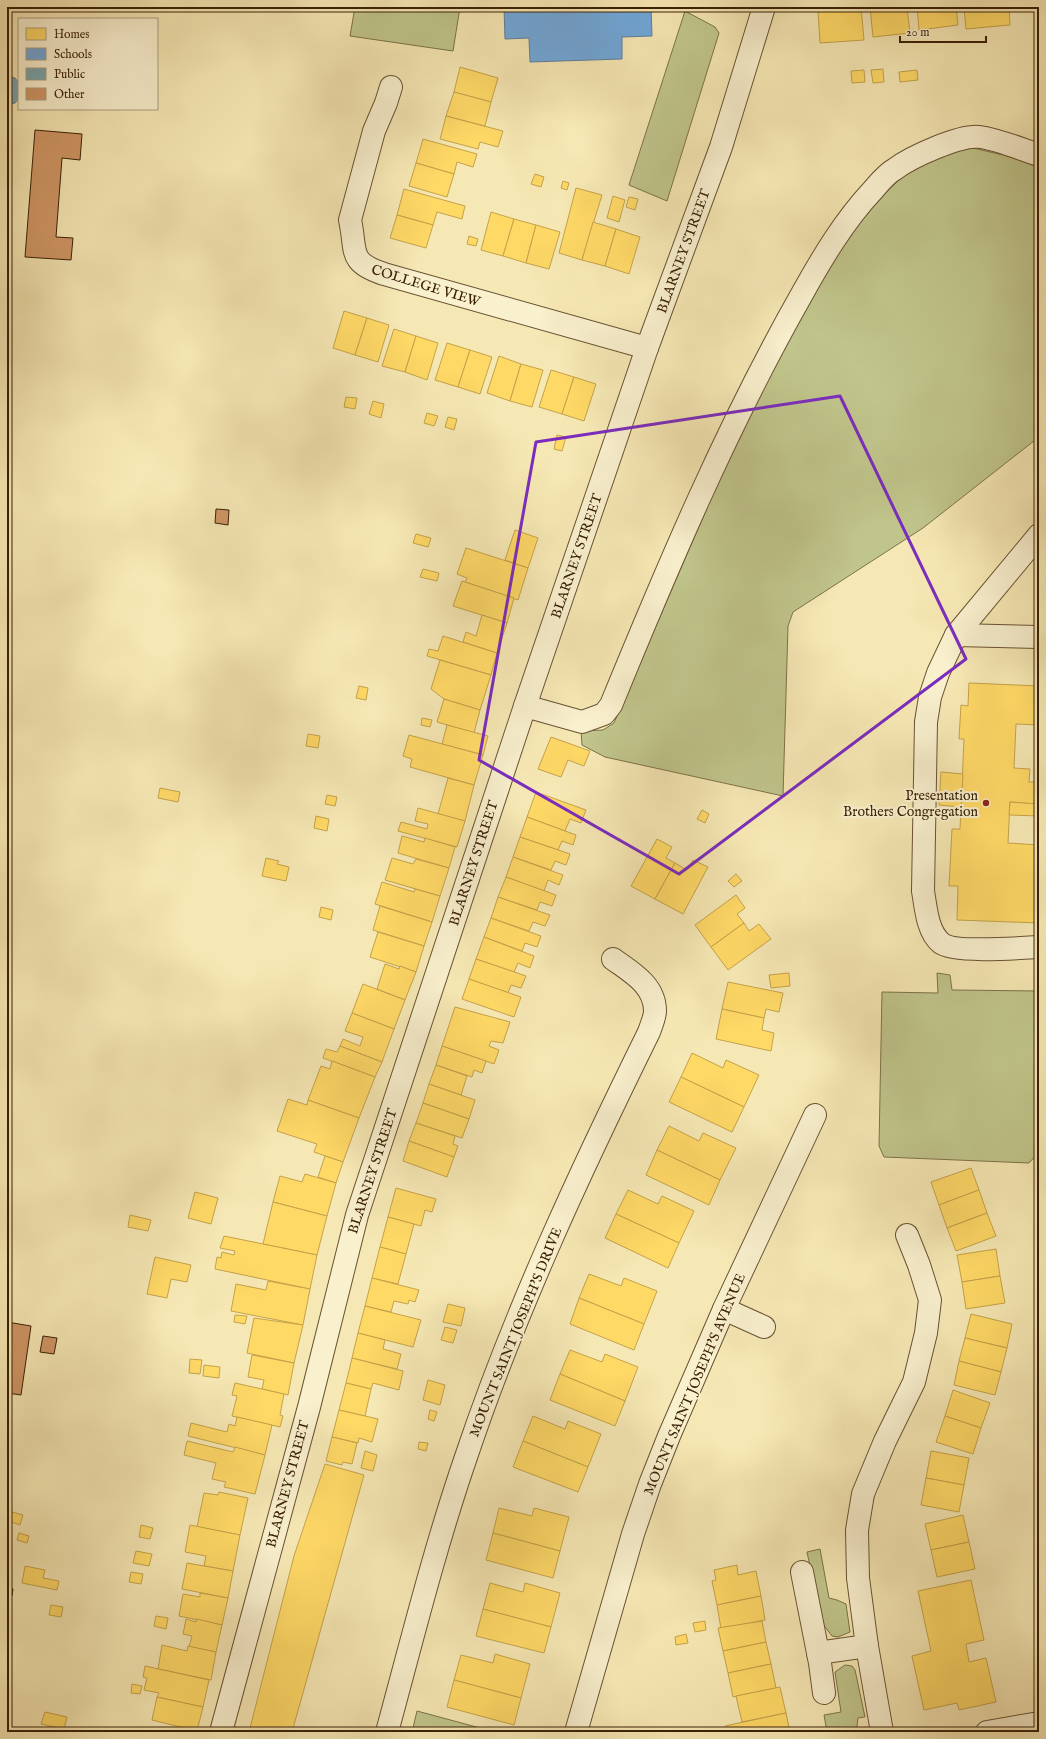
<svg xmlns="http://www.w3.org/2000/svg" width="1046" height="1739" font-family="'IM FELL English',serif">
<rect width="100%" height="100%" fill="#f6e8b4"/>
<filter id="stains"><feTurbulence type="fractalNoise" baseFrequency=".005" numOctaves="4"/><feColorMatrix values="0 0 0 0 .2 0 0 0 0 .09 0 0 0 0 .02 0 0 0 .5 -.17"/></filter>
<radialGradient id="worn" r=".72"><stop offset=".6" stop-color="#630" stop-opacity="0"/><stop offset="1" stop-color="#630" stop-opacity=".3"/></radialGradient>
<g fill="#c0c58b" stroke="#7d7249">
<path d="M 355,7 L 460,7 L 453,51 L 350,36 Z"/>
<path d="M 685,11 L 715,27 L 719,33 L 667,201 L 629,185 Z"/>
<path d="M 973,148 L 1003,155 L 1039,166 L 1039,437 L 923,528 L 793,612 L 788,626 L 783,796 L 605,757 L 582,745 L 581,731 L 603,730 L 614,723 L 735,443 L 787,338 L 846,239 L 873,205 L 904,175 L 944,153 Z"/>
<path d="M 937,973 L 950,975 L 952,990 L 1039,991 L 1039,1152 L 1029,1163 L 884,1157 L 879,1146 L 882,992 L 938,993 Z"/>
<path d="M 820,1549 L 829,1598 L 837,1600 L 846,1604 L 850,1632 L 838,1637 L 832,1636 L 822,1623 L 807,1552 Z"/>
<path d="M 845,1665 L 852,1666 L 855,1670 L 865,1717 L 858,1718 L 857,1726 L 853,1732 L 827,1732 L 824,1715 L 841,1712 L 835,1672 Z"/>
<path d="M 417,1711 L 495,1732 L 412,1732 Z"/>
</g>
<g fill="#ffd966" stroke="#c4a24a">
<path d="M 829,7 L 861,7 L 864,40 L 820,43 L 818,11 L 830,10 Z"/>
<path d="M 870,7 L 907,8 L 910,33 L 873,37 Z"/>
<path d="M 917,7 L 956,7 L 958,25 L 919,30 Z"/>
<path d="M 964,7 L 1009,7 L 1010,25 L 966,29 Z"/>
<path d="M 460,67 L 498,78 L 491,102 L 454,92 Z"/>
<path d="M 883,69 L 884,82 L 873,83 L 871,70 Z"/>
<path d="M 864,70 L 865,82 L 852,83 L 851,71 Z"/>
<path d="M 917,70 L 918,80 L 900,82 L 899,72 Z"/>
<path d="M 454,92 L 491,102 L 485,126 L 446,116 Z"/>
<path d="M 446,116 L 503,131 L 498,147 L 480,142 L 478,149 L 440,139 Z"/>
<path d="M 423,139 L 477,154 L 473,167 L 457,162 L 454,174 L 416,163 Z"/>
<path d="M 416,163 L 454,174 L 447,197 L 409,186 Z"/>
<path d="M 535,174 L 544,177 L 541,187 L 531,184 Z"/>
<path d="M 563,181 L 569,183 L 567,190 L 561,188 Z"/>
<path d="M 576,188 L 602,195 L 582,260 L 559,253 Z"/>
<path d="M 404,189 L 465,206 L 462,219 L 437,212 L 433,225 L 397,215 Z"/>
<path d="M 613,196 L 625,200 L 619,222 L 607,218 Z"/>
<path d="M 629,197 L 638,199 L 635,210 L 626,207 Z"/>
<path d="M 491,212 L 514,219 L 503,256 L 481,250 Z"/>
<path d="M 397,215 L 433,225 L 426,248 L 390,238 Z"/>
<path d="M 514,219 L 536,225 L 526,263 L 503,256 Z"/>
<path d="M 593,222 L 616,229 L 605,266 L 582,260 Z"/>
<path d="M 536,225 L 560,232 L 549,269 L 526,263 Z"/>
<path d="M 616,229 L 640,237 L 629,274 L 605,266 Z"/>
<path d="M 469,236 L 478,239 L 476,246 L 467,244 Z"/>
<path d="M 344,311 L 367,318 L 355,355 L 333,348 Z"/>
<path d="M 367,318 L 389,325 L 378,362 L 355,355 Z"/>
<path d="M 394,329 L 416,336 L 405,372 L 382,366 Z"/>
<path d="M 416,336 L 438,343 L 427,380 L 405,372 Z"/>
<path d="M 447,343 L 470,350 L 458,387 L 435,380 Z"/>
<path d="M 470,350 L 492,357 L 480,394 L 458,387 Z"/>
<path d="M 499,356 L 521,364 L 510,401 L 487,393 Z"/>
<path d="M 521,364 L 543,370 L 532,407 L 510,401 Z"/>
<path d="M 551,370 L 574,377 L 562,414 L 539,407 Z"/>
<path d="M 574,377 L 596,384 L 584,421 L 562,414 Z"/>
<path d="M 346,397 L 357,398 L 355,409 L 344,407 Z"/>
<path d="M 373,401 L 384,404 L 381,418 L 369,414 Z"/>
<path d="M 427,413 L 438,416 L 434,426 L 424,423 Z"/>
<path d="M 448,417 L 457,419 L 454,430 L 445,427 Z"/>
<path d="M 557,435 L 566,437 L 562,451 L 554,449 Z"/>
<path d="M 515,530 L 538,538 L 528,568 L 505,560 Z"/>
<path d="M 416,534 L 431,538 L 428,547 L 413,543 Z"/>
<path d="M 466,548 L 528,568 L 518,600 L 465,582 L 467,578 L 457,574 Z"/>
<path d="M 423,569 L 439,573 L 437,581 L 420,577 Z"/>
<path d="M 462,581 L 514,598 L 507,623 L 453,606 Z"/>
<path d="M 482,615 L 507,623 L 497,653 L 463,642 L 466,632 L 476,636 Z"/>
<path d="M 443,636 L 497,653 L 491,675 L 427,656 L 429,649 L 438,651 Z"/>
<path d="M 440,660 L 491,675 L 480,710 L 444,699 L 431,689 Z"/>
<path d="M 969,683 L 1039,686 L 1039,725 L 1016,724 L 1014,768 L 1030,769 L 1029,782 L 1038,782 L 1036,804 L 1010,802 L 1008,843 L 1039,845 L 1039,923 L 957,920 L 958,886 L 949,886 L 952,829 L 960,829 L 964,739 L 959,739 L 961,705 L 968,706 Z"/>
<path d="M 359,686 L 368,688 L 366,700 L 356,698 Z"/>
<path d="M 444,699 L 480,710 L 474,733 L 437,722 Z"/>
<path d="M 422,718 L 432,720 L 430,727 L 421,725 Z"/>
<path d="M 447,725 L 488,736 L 483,755 L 442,744 Z"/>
<path d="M 308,734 L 320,736 L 318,748 L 306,746 Z"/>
<path d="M 409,735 L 483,755 L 474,785 L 410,767 L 412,759 L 403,756 Z"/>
<path d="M 551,737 L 590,751 L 584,766 L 568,760 L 561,777 L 538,769 Z"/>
<path d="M 941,772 L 963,774 L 961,807 L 939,805 Z"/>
<path d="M 448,778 L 474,785 L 465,821 L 438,814 Z"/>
<path d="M 160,788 L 180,792 L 178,802 L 158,798 Z"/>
<path d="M 536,792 L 586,810 L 581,823 L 570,819 L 565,831 L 527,817 Z"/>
<path d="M 327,795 L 337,797 L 335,806 L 325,804 Z"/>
<path d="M 1010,802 L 1039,804 L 1039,816 L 1009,815 Z"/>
<path d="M 418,808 L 465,821 L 457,847 L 398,831 L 401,822 L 427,829 L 428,824 L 415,821 Z"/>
<path d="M 702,810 L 709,814 L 705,823 L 697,819 Z"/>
<path d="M 316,816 L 329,819 L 327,831 L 314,828 Z"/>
<path d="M 527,817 L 576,835 L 573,845 L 562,841 L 558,850 L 520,837 Z"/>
<path d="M 402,836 L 424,842 L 425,838 L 455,847 L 449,868 L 398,853 Z"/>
<path d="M 520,837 L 570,854 L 566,865 L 555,861 L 551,870 L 513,857 Z"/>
<path d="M 657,839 L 672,847 L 666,858 L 675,863 L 655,899 L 631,886 Z"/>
<path d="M 513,857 L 563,875 L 559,885 L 548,880 L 544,891 L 506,877 Z"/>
<path d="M 266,858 L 279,861 L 277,864 L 289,867 L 286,881 L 262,876 Z"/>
<path d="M 392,858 L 413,864 L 416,859 L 449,868 L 440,896 L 385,880 Z"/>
<path d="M 693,860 L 708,867 L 683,914 L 655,899 L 675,863 L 687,870 Z"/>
<path d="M 736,874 L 742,881 L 734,887 L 728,881 Z"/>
<path d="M 506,877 L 556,895 L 552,906 L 540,902 L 537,910 L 498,897 Z"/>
<path d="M 382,882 L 414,892 L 415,889 L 440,896 L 432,922 L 375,904 Z"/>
<path d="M 736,895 L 745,908 L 737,914 L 744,923 L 711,947 L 695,925 Z"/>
<path d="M 498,897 L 550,915 L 545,926 L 533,922 L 529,931 L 491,918 Z"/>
<path d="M 380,906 L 432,922 L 424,946 L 373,930 Z"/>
<path d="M 321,907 L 333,910 L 331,920 L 319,917 Z"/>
<path d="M 491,918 L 541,936 L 537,947 L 525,943 L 522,951 L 484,937 Z"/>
<path d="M 744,923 L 749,931 L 759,924 L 771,939 L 728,970 L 711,947 Z"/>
<path d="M 378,932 L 424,946 L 416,972 L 370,957 Z"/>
<path d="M 484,937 L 534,956 L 530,968 L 518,963 L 514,972 L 476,959 Z"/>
<path d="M 476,959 L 526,976 L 521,988 L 511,985 L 508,993 L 469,979 Z"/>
<path d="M 385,964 L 399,969 L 400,966 L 416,972 L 405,1000 L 377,989 Z"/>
<path d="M 789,973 L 790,986 L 771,988 L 769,975 Z"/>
<path d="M 469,979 L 521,997 L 514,1017 L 462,999 Z"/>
<path d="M 728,982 L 783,993 L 779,1012 L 766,1009 L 764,1018 L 722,1009 Z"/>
<path d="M 363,984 L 405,1000 L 394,1029 L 352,1013 Z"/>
<path d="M 455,1007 L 510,1022 L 503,1043 L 491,1041 L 489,1046 L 499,1050 L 494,1064 L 442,1046 Z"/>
<path d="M 722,1009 L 764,1018 L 762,1030 L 774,1033 L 771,1051 L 716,1039 Z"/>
<path d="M 352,1013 L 394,1029 L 382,1062 L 340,1046 L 343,1039 L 360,1046 L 363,1037 L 345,1031 Z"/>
<path d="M 340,1046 L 382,1062 L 375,1077 L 323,1058 L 326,1049 L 337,1052 Z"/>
<path d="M 442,1046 L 486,1061 L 482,1073 L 474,1070 L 472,1077 L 436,1065 Z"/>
<path d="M 692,1053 L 723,1068 L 726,1060 L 759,1075 L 744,1107 L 681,1077 Z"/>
<path d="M 332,1061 L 375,1077 L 359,1118 L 308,1100 L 321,1066 L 330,1069 Z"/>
<path d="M 436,1065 L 467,1076 L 461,1095 L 429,1084 Z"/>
<path d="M 681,1077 L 744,1107 L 732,1132 L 669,1102 Z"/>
<path d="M 429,1084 L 475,1100 L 469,1119 L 423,1103 Z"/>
<path d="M 288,1099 L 307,1105 L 308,1100 L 359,1118 L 343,1162 L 314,1152 L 317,1144 L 277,1131 Z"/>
<path d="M 423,1103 L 469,1119 L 462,1138 L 416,1123 Z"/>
<path d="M 416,1123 L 455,1136 L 453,1144 L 458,1146 L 454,1157 L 409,1141 Z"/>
<path d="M 669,1126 L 699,1141 L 703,1133 L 736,1148 L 720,1180 L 657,1150 Z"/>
<path d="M 409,1141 L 454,1157 L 447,1177 L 403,1161 Z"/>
<path d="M 657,1150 L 720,1180 L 709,1205 L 646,1175 Z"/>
<path d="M 325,1156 L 343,1162 L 336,1183 L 318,1177 Z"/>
<path d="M 971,1168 L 979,1190 L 939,1205 L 931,1182 Z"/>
<path d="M 305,1174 L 336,1183 L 327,1216 L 273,1202 L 280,1176 L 302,1182 Z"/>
<path d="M 396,1188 L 436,1199 L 432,1212 L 425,1210 L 421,1226 L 388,1217 Z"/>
<path d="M 628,1190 L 658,1204 L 662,1196 L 694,1211 L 679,1243 L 616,1214 Z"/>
<path d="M 979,1190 L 987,1213 L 947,1228 L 939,1205 Z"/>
<path d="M 195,1192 L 218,1198 L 211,1224 L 188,1218 Z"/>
<path d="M 273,1202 L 327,1216 L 317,1255 L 263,1244 Z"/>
<path d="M 987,1213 L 996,1236 L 956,1251 L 947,1228 Z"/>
<path d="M 616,1214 L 679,1243 L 668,1268 L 605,1238 Z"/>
<path d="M 130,1215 L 151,1220 L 148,1231 L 128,1227 Z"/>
<path d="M 388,1217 L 414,1224 L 406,1254 L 380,1247 Z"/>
<path d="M 224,1236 L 317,1255 L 310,1289 L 215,1269 L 217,1257 L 221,1258 L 222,1252 L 234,1255 L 235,1251 L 220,1248 Z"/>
<path d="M 380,1247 L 406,1254 L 398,1284 L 372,1278 Z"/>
<path d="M 996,1249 L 1000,1276 L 962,1282 L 957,1255 Z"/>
<path d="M 155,1257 L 191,1265 L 187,1282 L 171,1279 L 167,1298 L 147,1294 Z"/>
<path d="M 589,1274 L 621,1286 L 624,1278 L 657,1291 L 644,1324 L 579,1298 Z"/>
<path d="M 1000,1276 L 1005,1303 L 966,1309 L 962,1282 Z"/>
<path d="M 372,1278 L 419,1290 L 415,1302 L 409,1300 L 408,1304 L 394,1301 L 391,1312 L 365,1306 Z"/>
<path d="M 268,1281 L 310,1289 L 303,1325 L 231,1311 L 236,1284 L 266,1290 Z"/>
<path d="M 579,1298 L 644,1324 L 634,1350 L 570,1324 Z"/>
<path d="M 448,1304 L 465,1308 L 461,1326 L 443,1322 Z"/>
<path d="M 365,1306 L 421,1320 L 413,1347 L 358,1333 Z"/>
<path d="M 971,1314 L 1012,1324 L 1007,1348 L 965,1338 Z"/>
<path d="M 235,1315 L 247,1316 L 245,1324 L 234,1322 Z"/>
<path d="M 254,1318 L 303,1325 L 294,1363 L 247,1353 Z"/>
<path d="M 445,1327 L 457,1330 L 453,1343 L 441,1340 Z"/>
<path d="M 358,1333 L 385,1340 L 383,1349 L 401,1354 L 397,1369 L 352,1358 Z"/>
<path d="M 965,1338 L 1007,1348 L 1001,1372 L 959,1361 Z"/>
<path d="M 570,1350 L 602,1362 L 605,1354 L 638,1367 L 625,1401 L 560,1374 Z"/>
<path d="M 252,1355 L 294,1363 L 288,1395 L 262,1389 L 264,1380 L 248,1377 Z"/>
<path d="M 352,1358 L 403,1371 L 399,1390 L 373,1383 L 371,1389 L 346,1383 Z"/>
<path d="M 190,1359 L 202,1360 L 200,1374 L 189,1373 Z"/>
<path d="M 959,1361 L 1001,1372 L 995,1395 L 954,1385 Z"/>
<path d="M 204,1365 L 220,1367 L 219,1378 L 203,1376 Z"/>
<path d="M 560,1374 L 625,1401 L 615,1426 L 550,1400 Z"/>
<path d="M 428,1380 L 445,1385 L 440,1405 L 423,1400 Z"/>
<path d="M 235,1383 L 284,1394 L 280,1415 L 283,1416 L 280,1427 L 232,1416 L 237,1396 L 232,1395 Z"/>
<path d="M 346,1383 L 371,1389 L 365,1416 L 339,1410 Z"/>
<path d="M 953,1390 L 990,1403 L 981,1428 L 945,1416 Z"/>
<path d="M 339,1410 L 378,1419 L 372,1442 L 359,1438 L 358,1443 L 332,1437 Z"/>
<path d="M 430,1410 L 437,1412 L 434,1421 L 428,1419 Z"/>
<path d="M 533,1416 L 565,1429 L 568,1421 L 601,1434 L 588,1467 L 523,1441 Z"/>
<path d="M 945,1416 L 981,1428 L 973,1454 L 936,1442 Z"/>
<path d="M 237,1417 L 272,1425 L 265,1455 L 188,1436 L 191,1423 L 227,1432 L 229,1424 L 235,1426 Z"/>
<path d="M 332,1437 L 357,1443 L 352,1464 L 343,1462 L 342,1465 L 326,1461 Z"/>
<path d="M 187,1441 L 233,1452 L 235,1447 L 265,1455 L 255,1494 L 224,1487 L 226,1482 L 212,1479 L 216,1463 L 184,1455 Z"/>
<path d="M 523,1441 L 588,1467 L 578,1492 L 513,1467 Z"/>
<path d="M 419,1442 L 428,1443 L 426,1451 L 418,1449 Z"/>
<path d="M 365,1451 L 377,1455 L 373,1471 L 361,1468 Z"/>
<path d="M 931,1451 L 969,1458 L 964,1485 L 926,1478 Z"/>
<path d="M 325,1464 L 364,1475 L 292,1732 L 249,1732 L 294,1556 Z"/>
<path d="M 926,1478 L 964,1485 L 959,1512 L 921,1505 Z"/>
<path d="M 219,1492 L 248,1498 L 240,1535 L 197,1527 L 204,1493 L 218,1495 Z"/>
<path d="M 499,1508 L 532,1516 L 534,1508 L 569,1517 L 560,1551 L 493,1533 Z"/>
<path d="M 12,1512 L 23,1515 L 20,1525 L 9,1521 Z"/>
<path d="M 963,1515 L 969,1542 L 931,1550 L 925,1524 Z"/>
<path d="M 141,1525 L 153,1528 L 150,1539 L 139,1537 Z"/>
<path d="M 190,1525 L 240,1535 L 233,1571 L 204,1566 L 206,1556 L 185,1552 Z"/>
<path d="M 19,1533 L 29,1536 L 27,1543 L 17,1540 Z"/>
<path d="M 493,1533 L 560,1551 L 553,1578 L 486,1560 Z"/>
<path d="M 969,1542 L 975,1569 L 937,1577 L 931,1550 Z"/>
<path d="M 136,1551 L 152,1554 L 149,1566 L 133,1563 Z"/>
<path d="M 187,1563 L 233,1571 L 228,1598 L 182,1589 Z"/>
<path d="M 737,1565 L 738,1575 L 756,1571 L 761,1596 L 717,1605 L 712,1581 L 716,1580 L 714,1570 Z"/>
<path d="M 25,1566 L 45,1570 L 43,1578 L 59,1581 L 57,1590 L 22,1583 Z"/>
<path d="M 131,1572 L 143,1574 L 141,1584 L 129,1582 Z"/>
<path d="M 971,1580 L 984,1640 L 966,1644 L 969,1662 L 986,1658 L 996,1702 L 959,1710 L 957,1703 L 924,1710 L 912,1656 L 931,1651 L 918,1591 Z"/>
<path d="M 490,1583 L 523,1592 L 525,1583 L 560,1593 L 551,1627 L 483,1609 Z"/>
<path d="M 200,1593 L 228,1598 L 222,1625 L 179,1616 L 183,1594 L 200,1597 Z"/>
<path d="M 761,1596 L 765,1620 L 721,1629 L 717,1605 Z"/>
<path d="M 51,1605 L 63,1607 L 61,1617 L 49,1615 Z"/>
<path d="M 483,1609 L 551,1627 L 544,1653 L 476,1636 Z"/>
<path d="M 156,1616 L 168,1618 L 166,1629 L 154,1626 Z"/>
<path d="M 186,1619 L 196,1622 L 197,1619 L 222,1625 L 216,1652 L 189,1647 L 192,1636 L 183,1634 Z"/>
<path d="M 705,1621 L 706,1630 L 695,1632 L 693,1623 Z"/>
<path d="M 762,1621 L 766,1642 L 723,1651 L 718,1628 Z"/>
<path d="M 686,1634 L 688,1643 L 676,1645 L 675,1637 Z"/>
<path d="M 766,1642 L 771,1664 L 728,1673 L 723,1651 Z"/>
<path d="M 162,1645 L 187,1651 L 188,1646 L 216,1652 L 211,1680 L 158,1669 Z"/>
<path d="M 495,1654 L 530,1664 L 521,1698 L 454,1680 L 461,1655 L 493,1663 Z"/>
<path d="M 771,1664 L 776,1688 L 733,1697 L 728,1673 Z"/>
<path d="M 145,1666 L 209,1680 L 203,1707 L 157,1697 L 159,1693 L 144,1690 L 147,1678 L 143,1677 Z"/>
<path d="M 454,1680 L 521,1698 L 514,1725 L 447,1707 Z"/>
<path d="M 132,1684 L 142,1686 L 140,1694 L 131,1693 Z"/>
<path d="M 780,1687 L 786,1713 L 742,1722 L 736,1696 Z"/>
<path d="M 157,1697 L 203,1707 L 197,1731 L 152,1720 Z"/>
<path d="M 45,1712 L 67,1717 L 64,1729 L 41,1724 Z"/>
<path d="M 786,1713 L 790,1732 L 726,1732 L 725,1726 Z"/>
<path d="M 183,1727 L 197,1731 L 197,1732 L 182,1732 Z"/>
</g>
<path fill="#6fa8dc" stroke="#5f7f9c" d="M 504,7 L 651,7 L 652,36 L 622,37 L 622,59 L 530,62 L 529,38 L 505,39 Z"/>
<path fill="#76a5af" stroke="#647d7d" d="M 7,76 L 15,78 L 19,83 L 19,98 L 15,103 L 7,105 Z"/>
<g fill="#cf9665" stroke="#3a2007">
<path d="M 35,130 L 82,134 L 80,160 L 62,158 L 56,237 L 73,238 L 71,260 L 25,257 Z"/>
<path d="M 216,509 L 229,510 L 228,525 L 215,523 Z"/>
<path d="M 7,1322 L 31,1326 L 21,1395 L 7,1393 Z"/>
<path d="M 43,1336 L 57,1338 L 54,1354 L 40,1352 Z"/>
<path d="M 7,1587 L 13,1589 L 12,1596 L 7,1595 Z"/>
</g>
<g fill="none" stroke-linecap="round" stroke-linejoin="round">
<defs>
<g id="minor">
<path d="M 391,87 L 386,103 L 374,131 L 350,220 C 357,251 347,262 384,274 L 647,348"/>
<path d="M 1039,535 L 956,635 L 938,673 L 930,697 L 926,722 L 923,891 C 926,908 927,931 941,943 C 953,953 1021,948 1039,947"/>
<path d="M 956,635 L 1039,637"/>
<path d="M 525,706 L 582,722 L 604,714 L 611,705 C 668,566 727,426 802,294 C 822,258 844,221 873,190 C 880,182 886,174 895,169 C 911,157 961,134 980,137 C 1000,140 1020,149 1039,155"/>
<path d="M 724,1309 L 764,1327"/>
<path d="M 802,1572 L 820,1663 L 824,1693"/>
<path d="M 818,1653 L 867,1646"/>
<path d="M 221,1732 L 309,1407 L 357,1215 L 525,706 L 647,348 L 721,147 L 764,7"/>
<path d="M 387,1732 C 412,1640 435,1547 466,1457 C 515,1311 581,1170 649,1032 C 651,1026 655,1017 655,1011 C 655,985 631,972 613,959"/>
<path d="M 576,1732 L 633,1534 L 650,1484 L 669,1436 L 724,1309 L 815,1115"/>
<path d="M 882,1732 L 867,1646 L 858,1578 L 857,1530 L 863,1494 L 885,1441 L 914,1382 L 926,1333 L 930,1300 L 919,1265 L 907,1235"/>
<path d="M 987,1732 L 1039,1723"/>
</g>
</defs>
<use href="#minor" stroke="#695232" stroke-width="24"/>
<use href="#minor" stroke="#f9f0ce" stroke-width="22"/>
</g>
<path fill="none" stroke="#7b2cbf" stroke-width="3" stroke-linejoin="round" d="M 840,396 L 966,659 L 679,874 L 479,760 L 536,442 Z"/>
<circle fill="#8f2418" stroke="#f9f0ce" stroke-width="1.5" cx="986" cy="803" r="4"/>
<g text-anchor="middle" stroke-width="4" stroke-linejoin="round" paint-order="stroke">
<g font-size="14" fill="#3a2007" stroke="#f9f0ce">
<text transform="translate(683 251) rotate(-70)" y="5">BLARNEY STREET</text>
<text transform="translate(426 285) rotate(17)" y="5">COLLEGE VIEW</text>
<text transform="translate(576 556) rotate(-71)" y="5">BLARNEY STREET</text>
<text transform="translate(473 863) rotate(-72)" y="5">BLARNEY STREET</text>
<text transform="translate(372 1171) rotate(-72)" y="5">BLARNEY STREET</text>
<text transform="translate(515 1332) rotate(-68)" y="5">MOUNT SAINT JOSEPH'S DRIVE</text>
<text transform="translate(694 1384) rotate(-67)" y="5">MOUNT SAINT JOSEPH'S AVENUE</text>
<text transform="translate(287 1484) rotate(-75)" y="5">BLARNEY STREET</text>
</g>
<g font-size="14" fill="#3a2007" stroke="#f9f0ce" text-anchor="end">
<text x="978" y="800">Presentation<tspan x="978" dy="16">Brothers Congregation</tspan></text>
</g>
</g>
<rect width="1046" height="1739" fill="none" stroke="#f6e8b4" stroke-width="24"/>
<rect x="8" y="8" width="1030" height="1723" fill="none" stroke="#3a2007" stroke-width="2"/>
<rect x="12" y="12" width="1022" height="1715" fill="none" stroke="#3a2007"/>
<rect x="18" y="18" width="140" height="92" fill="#f9f0ce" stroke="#ad9d7e"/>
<rect x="26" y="28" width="20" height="12" fill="#ffd966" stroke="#ad9d7e"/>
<text x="54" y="38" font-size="12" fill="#3a2007">Homes</text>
<rect x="26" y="48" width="20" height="12" fill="#6fa8dc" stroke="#ad9d7e"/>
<text x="54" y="58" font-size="12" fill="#3a2007">Schools</text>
<rect x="26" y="68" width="20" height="12" fill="#76a5af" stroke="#ad9d7e"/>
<text x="54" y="78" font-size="12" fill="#3a2007">Public</text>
<rect x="26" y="88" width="20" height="12" fill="#cf9665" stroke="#ad9d7e"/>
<text x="54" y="98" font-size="12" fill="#3a2007">Other</text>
<path d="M900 36v6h86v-6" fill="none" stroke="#3a2007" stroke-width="2"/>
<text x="906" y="36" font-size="12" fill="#3a2007" stroke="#f9f0ce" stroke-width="3" paint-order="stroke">20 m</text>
<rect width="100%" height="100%" filter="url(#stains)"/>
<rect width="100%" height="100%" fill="url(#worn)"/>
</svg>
